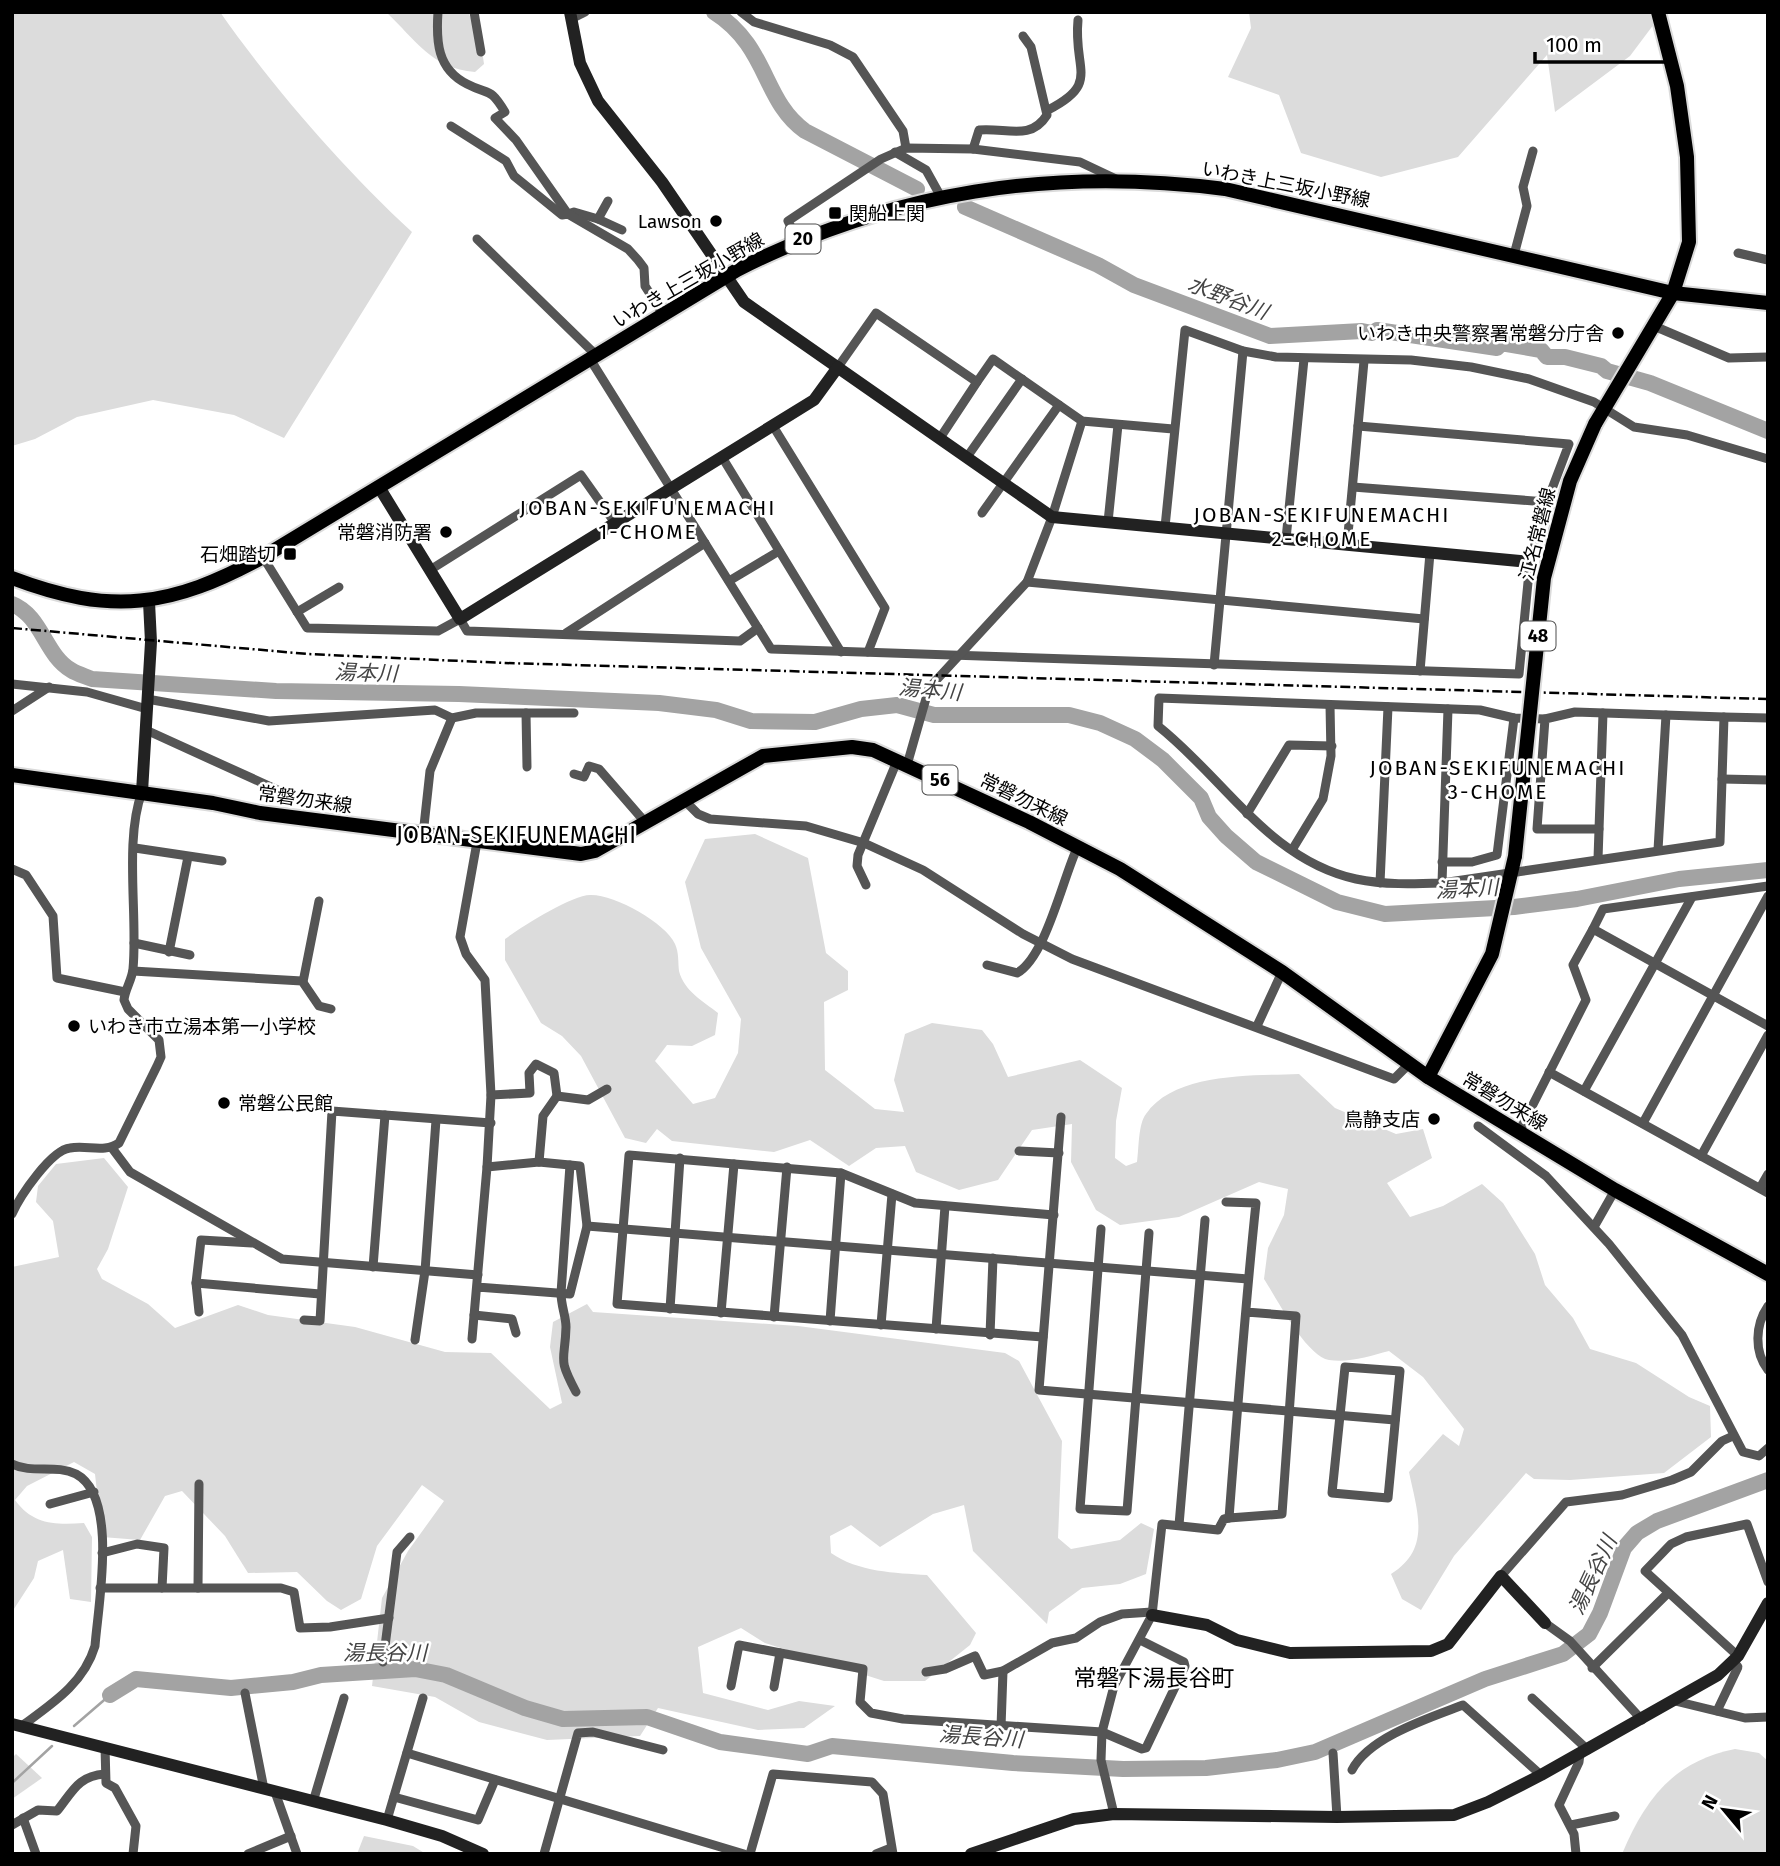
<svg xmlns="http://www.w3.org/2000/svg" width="1780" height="1866" font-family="'Fira Sans','Noto Sans JP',sans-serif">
<rect width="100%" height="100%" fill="#fff"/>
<g fill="#dcdcdc">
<path d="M 12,12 L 220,12 C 274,89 343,168 412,232 L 284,438 L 234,415 L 153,400 L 77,417 L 35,439 L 12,446 Z"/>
<path d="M 386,12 L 468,12 L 480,37 L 484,64 L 475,72 C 431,68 416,40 386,12 Z"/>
<path d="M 1249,12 L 1663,12 L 1630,56 L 1555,112 L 1547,55 L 1458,157 L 1381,177 L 1301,153 L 1279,95 L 1228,77 L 1251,28 Z"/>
<path d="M 755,834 L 808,858 L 826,953 L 848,971 L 848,990 L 824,1002 L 825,1070 L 875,1109 L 904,1112 L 894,1080 L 905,1034 L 932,1023 L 982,1030 L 993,1044 L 1008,1077 L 1080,1060 L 1122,1088 L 1116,1121 L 1115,1158 L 1126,1166 L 1137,1162 C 1139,1149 1138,1124 1146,1114 C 1175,1072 1253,1076 1299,1074 L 1335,1108 L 1396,1134 L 1423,1129 L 1432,1158 L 1387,1183 L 1410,1217 L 1443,1206 L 1482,1184 L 1503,1203 L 1535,1254 L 1545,1285 L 1573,1318 L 1590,1349 L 1636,1363 L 1689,1397 L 1710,1406 L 1711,1437 L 1664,1473 L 1570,1480 L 1534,1479 L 1526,1473 L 1454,1556 L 1421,1610 L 1402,1599 L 1391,1574 C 1432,1549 1417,1511 1409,1472 L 1443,1434 L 1459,1446 L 1464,1429 L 1423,1377 L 1389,1351 C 1370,1356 1349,1363 1329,1360 C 1306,1356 1277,1299 1264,1279 L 1268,1248 L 1284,1215 L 1288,1189 L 1259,1182 L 1179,1217 L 1120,1225 L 1096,1210 L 1071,1162 L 1072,1124 L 1032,1130 L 998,1180 L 959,1190 L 916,1172 L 905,1146 L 876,1148 L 849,1166 L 810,1140 L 774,1152 L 672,1141 L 657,1129 L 646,1143 L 625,1138 L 581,1056 L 562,1036 L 541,1023 L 505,960 L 505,939 C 521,927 572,895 590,895 C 614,894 666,923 675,944 C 679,952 678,963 679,971 C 684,991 703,1001 718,1013 L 715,1035 L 692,1046 L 667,1045 L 655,1061 L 693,1104 L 715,1098 L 738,1053 L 741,1019 L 701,948 L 685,882 L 705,839 Z"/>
<path d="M 104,1158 L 128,1187 L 108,1249 L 97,1269 L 102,1279 L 148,1304 L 175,1328 L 238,1305 L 268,1315 L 355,1327 L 445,1352 L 491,1353 L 550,1409 L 562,1403 L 550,1347 L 553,1322 L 587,1304 L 593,1312 L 798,1326 L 1005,1353 L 1019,1361 L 1062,1441 L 1058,1538 L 1071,1549 L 1120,1540 L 1141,1523 L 1154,1529 L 1146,1574 L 1120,1584 L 1082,1588 L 1049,1612 L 1047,1624 L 973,1551 L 964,1505 L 933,1514 L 880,1547 L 851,1525 L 830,1536 L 831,1553 C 858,1572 895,1573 927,1575 L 976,1633 L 970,1645 L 925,1681 L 884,1681 L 765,1643 L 741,1628 L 698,1647 L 703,1693 L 768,1710 L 799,1701 L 835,1706 L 804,1728 L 758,1730 L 658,1708 L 640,1736 L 547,1740 L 479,1722 L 435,1697 L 372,1686 L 382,1598 L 408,1551 L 444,1501 L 422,1485 L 377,1546 L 361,1599 L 341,1610 L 327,1601 L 297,1572 L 248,1573 L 225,1536 L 182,1491 L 165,1496 L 140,1540 L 102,1537 L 95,1474 L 74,1462 L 27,1486 L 15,1500 C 33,1525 56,1525 84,1523 L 92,1537 L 91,1602 L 70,1599 L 63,1550 L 38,1561 L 34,1578 L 12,1612 L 12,1267 L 59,1257 L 53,1221 L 36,1202 L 38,1186 L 56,1164 Z"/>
<path d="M 1735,1749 L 1759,1753 L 1768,1761 L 1768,1854 L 1622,1854 C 1645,1799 1674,1761 1735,1749 Z"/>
<path d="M 16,1754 L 42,1778 L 12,1799 L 12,1758 Z"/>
<path d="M 364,1836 L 413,1846 L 426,1854 L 357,1854 Z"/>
</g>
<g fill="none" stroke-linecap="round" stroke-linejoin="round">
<g stroke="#a3a3a3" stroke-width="2.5">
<path d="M 74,1726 L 110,1695"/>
<path d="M 12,1783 L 52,1746"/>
</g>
<g stroke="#a3a3a3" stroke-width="16">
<path d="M 714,12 C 769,47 762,100 805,131 L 917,189"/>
<path d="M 965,207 L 1098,265 L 1134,285 L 1270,336 L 1362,331 L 1372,333 L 1377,330 L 1497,348 L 1501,343 L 1541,350 L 1547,357 L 1565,357 L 1601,366 L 1607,371 L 1650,383 L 1768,431"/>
<path d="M 12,604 C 42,616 45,655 71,670 C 77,674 85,676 92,679 L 276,691 L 459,694 L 659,703 L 716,710 L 751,721 L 815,722 L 861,709 L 897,705 L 934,715 L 1069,715 L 1100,723 L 1135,739 L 1163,760 L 1201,798 L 1209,817 L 1226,836 L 1256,862 L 1337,902 L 1385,914 L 1514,907 L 1577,899 L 1679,879 L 1768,870"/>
<path d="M 110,1695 L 136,1679 L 231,1688 L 293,1682 L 321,1675 L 415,1669 L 446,1675 L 525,1708 L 563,1719 L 647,1717 L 720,1742 L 808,1754 L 832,1746 L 1013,1763 L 1123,1769 L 1206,1768 L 1277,1760 L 1315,1752 L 1485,1679 L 1563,1654 L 1589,1634 L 1600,1613 L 1624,1548 L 1637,1533 L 1657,1521 L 1768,1480"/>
</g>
<defs>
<g id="primary">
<path d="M 1595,424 L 1673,293 L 1689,242 L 1687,157 L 1677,86 L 1658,12"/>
<path d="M 12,578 C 112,616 171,607 263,557 L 737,270 C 893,191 1052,167 1225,189 L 1673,293 L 1768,303"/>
<path d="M 12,775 L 213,803 L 260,813 L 581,854 L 595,851 L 763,756 L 852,747 L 873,750 L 1029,822 L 1120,869 L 1282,972 L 1428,1077 L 1615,1190 L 1768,1274"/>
<path d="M 1428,1077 L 1492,954 L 1515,856"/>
</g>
</defs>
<use href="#primary" stroke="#dbdbdb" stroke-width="18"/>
<g stroke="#555" stroke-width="9">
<path d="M 438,12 C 436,41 437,69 467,84 C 490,96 489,86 505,112 L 495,118 L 516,140 L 568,214 L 574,212 L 598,219 L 608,201"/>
<path d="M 474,12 L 481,52"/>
<path d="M 741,12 L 754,22 L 830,45 L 853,57 L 903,131 L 906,148"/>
<path d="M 571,19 L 585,12"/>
<path d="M 1048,110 C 1101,83 1073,70 1078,20"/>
<path d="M 451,126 L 506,161 L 514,176 L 562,215 L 568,214 L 628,249 L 638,260 L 644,268 L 645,286 L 663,314"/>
<path d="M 973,149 L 979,130 C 1005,127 1030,142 1047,115 L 1031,47 L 1023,36"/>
<path d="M 895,152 L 926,170 L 941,197"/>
<path d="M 598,219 L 622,230"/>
<path d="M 477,239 L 596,355"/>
<path d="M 798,241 L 788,221 L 881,159 L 906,148 L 973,149 L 1080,162 L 1116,179"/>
<path d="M 1738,253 L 1768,260"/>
<path d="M 1514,255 L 1527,206 L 1523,187 L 1533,151"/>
<path d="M 1654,326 L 1729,358 L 1768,357"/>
<path d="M 590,359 L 771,649 L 1519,674 L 1530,562 L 1547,502 L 1569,444 L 1358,426"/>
<path d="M 838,367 L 876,313 L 977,382 L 993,359 L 1082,421 L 1173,429"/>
<path d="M 773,426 L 885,608 L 868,652"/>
<path d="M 940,438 L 977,382"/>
<path d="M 722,457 L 841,652"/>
<path d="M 967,457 L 1022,379"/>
<path d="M 1353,487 L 1547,502"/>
<path d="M 982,513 L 1059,405"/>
<path d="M 1108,522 L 1118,425"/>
<path d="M 1165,527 L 1185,330 L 1243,351 L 1276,357 L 1411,360 L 1471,367 L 1529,379 L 1594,402 L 1634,427 L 1687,435 L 1768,459"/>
<path d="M 1286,539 L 1304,359"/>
<path d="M 1347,545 L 1364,361"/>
<path d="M 263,557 L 307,628 L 438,631 L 460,619 L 467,631 L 740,641 L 758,628"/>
<path d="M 430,570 L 581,475 L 615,523"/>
<path d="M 729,581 L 779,551"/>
<path d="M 1027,582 L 1424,619"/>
<path d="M 297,612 L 339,587"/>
<path d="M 566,633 L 705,543"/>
<path d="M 1214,665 L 1243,351"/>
<path d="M 1420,671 L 1430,553"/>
<path d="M 12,684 L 87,692 L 147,709"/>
<path d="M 147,699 L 269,721 L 435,710 L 452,718 L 476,713 L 574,713"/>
<path d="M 12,711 L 49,687"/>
<path d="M 526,713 L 527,767"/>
<path d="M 1545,719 L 1514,718 L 1480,710 L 1159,698 L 1158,726 C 1224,778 1269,860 1356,879 C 1384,885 1413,884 1442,883 L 1720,842 L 1724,717 L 1768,718"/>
<path d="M 146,730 L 291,796"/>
<path d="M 907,765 L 929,688 L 1027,582 L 1052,517 L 1082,421"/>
<path d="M 574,774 L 584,777 L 589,766 L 599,769 L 645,822"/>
<path d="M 1722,779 L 1768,780"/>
<path d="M 684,800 L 698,814 L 710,819 L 806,826 L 864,843 L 923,870 L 1023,934 L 1072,959 L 1394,1079 L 1409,1064"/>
<path d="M 1247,814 L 1289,745 L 1332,746"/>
<path d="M 1599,829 L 1537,829 L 1545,719 L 1575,712 L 1724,717"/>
<path d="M 423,835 L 430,771 L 452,718"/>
<path d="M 477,842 L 460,937 L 466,954 L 485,980 L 491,1095 L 487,1167"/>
<path d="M 135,848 L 222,861"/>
<path d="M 1292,850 L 1323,799 L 1331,756 L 1330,705"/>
<path d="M 1658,850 L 1666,715"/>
<path d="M 1598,859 L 1603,713"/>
<path d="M 1442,862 L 1472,862 L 1497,855 L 1514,718"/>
<path d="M 12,869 L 26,875 L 53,916 L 57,978 L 125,992"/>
<path d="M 1380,883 L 1388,707"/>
<path d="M 1442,883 L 1448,709"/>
<path d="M 866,885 L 857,866 L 858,855 L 897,761"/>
<path d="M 1768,886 L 1603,909 L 1593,929 L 1768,1026"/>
<path d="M 134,943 L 190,955"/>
<path d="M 169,952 L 188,857"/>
<path d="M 987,965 L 1017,973 C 1046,957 1063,877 1078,846"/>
<path d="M 133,971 L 302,981 L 319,1006 L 331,1009"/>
<path d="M 303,982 L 319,901"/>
<path d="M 1257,1026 L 1282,972"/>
<path d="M 1549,1072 L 1768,1193"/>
<path d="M 1584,1091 L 1692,897"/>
<path d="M 491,1095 L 530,1093 L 529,1073 L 536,1064 L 554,1073 L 557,1096"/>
<path d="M 1061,1117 L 1039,1390 L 1395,1420"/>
<path d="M 1643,1123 L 1768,896"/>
<path d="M 1478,1126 L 1546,1176 L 1609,1244 L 1682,1335 L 1743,1452 L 1759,1456 L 1768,1448"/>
<path d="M 1519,1132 L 1586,1000 L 1573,965 L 1593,929"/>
<path d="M 112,1148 L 130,1172 L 282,1259 L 478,1275"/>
<path d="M 1019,1151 L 1059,1153"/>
<path d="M 1701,1156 L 1768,1035"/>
<path d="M 539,1162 L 543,1116 L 557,1096 L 588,1100 L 607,1089"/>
<path d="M 570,1165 L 561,1293 C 561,1306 566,1316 566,1327 C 565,1363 557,1356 576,1392"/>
<path d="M 1760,1188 L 1768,1174"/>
<path d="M 1226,1202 L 1256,1203 C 1245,1308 1237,1413 1229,1518 L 1282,1514 L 1296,1316 L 1246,1312"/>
<path d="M 12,1214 C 20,1196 51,1150 70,1148 C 87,1145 105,1153 119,1143 L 157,1066 L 161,1057 L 159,1040 L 128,1009 L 124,1000 C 125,989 132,980 133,969 C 138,917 124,840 142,792"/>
<path d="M 587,1226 L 1248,1279"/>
<path d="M 1594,1227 L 1615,1190"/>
<path d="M 1101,1229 L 1080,1509 L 1127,1511 L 1149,1233"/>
<path d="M 373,1267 L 385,1115"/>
<path d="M 196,1283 L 320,1294"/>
<path d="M 1768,1306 C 1755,1325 1754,1352 1768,1370"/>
<path d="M 670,1309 L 680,1158"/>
<path d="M 199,1312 L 196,1283 L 201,1240 L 252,1243"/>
<path d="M 721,1313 L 734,1164"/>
<path d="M 474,1315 L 512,1319 L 516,1333"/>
<path d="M 774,1317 L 787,1167"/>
<path d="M 304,1320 L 320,1321 L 332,1111 L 491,1123"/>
<path d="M 830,1321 L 841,1173"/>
<path d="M 881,1325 L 892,1194"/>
<path d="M 936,1329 L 945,1206"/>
<path d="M 990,1335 L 993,1258"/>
<path d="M 1043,1337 L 617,1304 L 629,1155 L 841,1173 L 915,1203 L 1054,1215"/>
<path d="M 472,1339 L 487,1167 L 539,1162 L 580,1166 L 587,1226 L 570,1294 L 477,1287"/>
<path d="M 415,1340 L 425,1271 L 436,1120"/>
<path d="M 1345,1367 L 1400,1371 L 1388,1498 L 1332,1493 Z"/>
<path d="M 12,1464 C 32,1474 56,1464 76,1474 C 119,1497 98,1605 95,1646 C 84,1683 53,1703 23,1725"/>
<path d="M 50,1504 L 94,1492"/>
<path d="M 1179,1525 L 1205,1220"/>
<path d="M 102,1553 L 137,1544 L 164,1548 L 162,1588"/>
<path d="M 1501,1576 L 1566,1502 L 1622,1495 L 1672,1480 L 1691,1472 L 1722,1441 L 1733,1436"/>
<path d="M 100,1588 L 281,1588 L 294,1592 L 300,1628 L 330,1627 L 389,1618"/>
<path d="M 198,1588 L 199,1484"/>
<path d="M 1545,1623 L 1570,1641 L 1642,1720"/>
<path d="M 1738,1656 L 1645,1571 L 1671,1544 L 1686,1537 L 1747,1524 L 1768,1582"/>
<path d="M 383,1662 L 397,1552 L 410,1537"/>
<path d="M 1592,1668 L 1668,1593"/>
<path d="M 926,1672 L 945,1669 L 975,1656 L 984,1675 L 1003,1671 L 1052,1643 L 1076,1638 L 1100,1622 L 1122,1614 L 1152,1612"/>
<path d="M 731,1686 L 739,1645 L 863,1669 L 860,1702 L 871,1713 L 903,1719 L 1102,1732 L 1142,1749 L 1146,1748 L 1185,1666 L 1184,1662 L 1140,1640"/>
<path d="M 774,1687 L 780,1653"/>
<path d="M 245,1693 L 264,1789"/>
<path d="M 1532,1698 L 1588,1750"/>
<path d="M 1675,1701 L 1745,1718 L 1768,1717"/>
<path d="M 1717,1711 L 1738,1667 L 1733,1661"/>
<path d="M 1001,1727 L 1003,1671"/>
<path d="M 105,1747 L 106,1783 L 115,1788 L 136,1826 L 133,1854"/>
<path d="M 407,1753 L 744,1854"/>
<path d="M 1333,1753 L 1337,1817"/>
<path d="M 1352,1770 C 1369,1737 1429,1718 1463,1705 L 1541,1775"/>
<path d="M 275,1792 L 297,1854"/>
<path d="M 394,1797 L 478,1820 L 495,1780"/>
<path d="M 313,1802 L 344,1698"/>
<path d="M 1114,1814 L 1101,1760 L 1102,1732 L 1114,1686 L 1152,1615 L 1162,1524 L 1218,1530 L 1224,1519 L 1229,1518"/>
<path d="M 23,1818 L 36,1854"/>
<path d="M 387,1820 L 423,1698"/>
<path d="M 12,1825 L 38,1810 L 57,1811 C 73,1791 78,1776 105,1774"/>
<path d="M 1571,1825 L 1615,1816"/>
<path d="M 248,1854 L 291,1836"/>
<path d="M 544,1854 L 578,1733 L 593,1732 L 663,1750"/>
<path d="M 750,1854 L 773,1774 L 872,1782 L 883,1794 L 893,1854"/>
<path d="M 876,1854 L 891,1848"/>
<path d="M 1576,1854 L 1574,1834 L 1559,1805 L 1579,1762 L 1580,1754"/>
</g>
<g stroke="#222" stroke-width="12">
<path d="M 570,12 L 580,63 L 598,101 L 662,182 L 744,302 L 1052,517 L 1530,562"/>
<path d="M 379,487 L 460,619 L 814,400 L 838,367"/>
<path d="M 142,792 L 151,642 L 149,602"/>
<path d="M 1152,1615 L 1207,1625 L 1237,1640 L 1290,1653 L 1431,1651 L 1448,1644 L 1501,1576 L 1545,1623"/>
<path d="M 12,1724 L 387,1820 L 442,1836 L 483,1854"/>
<path d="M 971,1854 L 1074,1819 L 1114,1814 L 1337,1817 L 1454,1815 L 1488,1802 L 1541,1775 L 1718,1675 L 1738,1656 L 1768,1603"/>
</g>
<use href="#primary" stroke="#000" stroke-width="14"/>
<path stroke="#000" stroke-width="2.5" stroke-dasharray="10 3.5 2 3.5" stroke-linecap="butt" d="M 12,628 L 308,654 L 505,663 L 1768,699"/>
<defs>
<path id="primary-bridge" d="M 1515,856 L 1544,578 L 1570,481 L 1595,424"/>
</defs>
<use href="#primary-bridge" stroke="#dbdbdb" stroke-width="18" stroke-linecap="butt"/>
<use href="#primary-bridge" stroke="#000" stroke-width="14"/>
</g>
<g fill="#000" stroke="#fff" stroke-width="2.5">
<rect x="828" y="206" width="14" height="14" rx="3.5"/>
<circle cx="716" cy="221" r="7"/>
<circle cx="1618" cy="333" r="7"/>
<circle cx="446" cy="532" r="7"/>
<rect x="283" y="547" width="14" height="14" rx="3.5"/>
<circle cx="74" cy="1026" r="7"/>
<circle cx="224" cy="1103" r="7"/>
<circle cx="1434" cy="1119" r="7"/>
</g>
<g text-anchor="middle" stroke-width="5" stroke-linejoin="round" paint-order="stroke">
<g fill="#fff" stroke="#4c4c4c" stroke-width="2">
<rect x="785.5" y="224.5" width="35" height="29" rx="5"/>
<rect x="1520.5" y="621.5" width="35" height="29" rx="5"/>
<rect x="922.5" y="765.5" width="35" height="29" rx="5"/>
</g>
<g font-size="18" font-weight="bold" fill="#000">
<text x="803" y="245">20</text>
<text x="1538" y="642">48</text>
<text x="940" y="786">56</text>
</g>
<g font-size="19" fill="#000" stroke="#fff">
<text transform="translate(1286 184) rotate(11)" y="7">いわき上三坂小野線</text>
<text transform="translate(688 280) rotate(-30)" y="7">いわき上三坂小野線</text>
<text transform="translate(1537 534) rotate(-76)" y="7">江名常磐線</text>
<text transform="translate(305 799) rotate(8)" y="7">常磐勿来線</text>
<text transform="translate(1024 799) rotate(26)" y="7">常磐勿来線</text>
<text transform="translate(1505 1101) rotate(31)" y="7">常磐勿来線</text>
</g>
<g font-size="19" fill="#000" stroke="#fff" text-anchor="end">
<text x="849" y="220" text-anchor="start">関船上関</text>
<text x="702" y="228">Lawson</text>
<text x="1604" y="340">いわき中央警察署常磐分庁舎</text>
<text x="432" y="539">常磐消防署</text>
<text x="276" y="561">石畑踏切</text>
<text x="88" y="1033" text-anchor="start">いわき市立湯本第一小学校</text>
<text x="238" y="1110" text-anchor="start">常磐公民館</text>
<text x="1420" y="1126">鳥静支店</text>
</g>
<g font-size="21" font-style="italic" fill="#444" stroke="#fff">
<text transform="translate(1228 298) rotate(21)" y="7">水野谷川</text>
<text transform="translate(366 673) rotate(2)" y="7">湯本川</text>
<text transform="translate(930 690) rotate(5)" y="7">湯本川</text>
<text transform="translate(1467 889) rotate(-3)" y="7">湯本川</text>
<text transform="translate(1593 1575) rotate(-65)" y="7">湯長谷川</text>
<text x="385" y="1660">湯長谷川</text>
<text transform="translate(981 1737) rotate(4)" y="7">湯長谷川</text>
</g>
<g font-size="21" letter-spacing="2" fill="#000" stroke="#fff">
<text x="648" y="515">JOBAN-SEKIFUNEMACHI<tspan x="648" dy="24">1-CHOME</tspan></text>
<text x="1322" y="522">JOBAN-SEKIFUNEMACHI<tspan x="1322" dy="24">2-CHOME</tspan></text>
<text x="1498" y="775">JOBAN-SEKIFUNEMACHI<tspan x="1498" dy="24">3-CHOME</tspan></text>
</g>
<g font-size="23" fill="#000" stroke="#fff">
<text x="516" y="843">JOBAN-SEKIFUNEMACHI</text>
<text x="1154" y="1686">常磐下湯長谷町</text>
</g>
</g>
<rect width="1780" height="1866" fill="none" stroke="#000000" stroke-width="28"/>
<g transform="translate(1724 1810) rotate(299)" stroke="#ffffff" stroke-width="5" paint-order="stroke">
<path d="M0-5L12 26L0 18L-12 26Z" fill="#000000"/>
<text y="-10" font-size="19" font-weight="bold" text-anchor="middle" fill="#000000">N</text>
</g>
<path d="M1535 52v10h131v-10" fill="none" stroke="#000000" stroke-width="3.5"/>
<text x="1546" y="52" font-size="21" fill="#000000" stroke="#ffffff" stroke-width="5" paint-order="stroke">100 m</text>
</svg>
